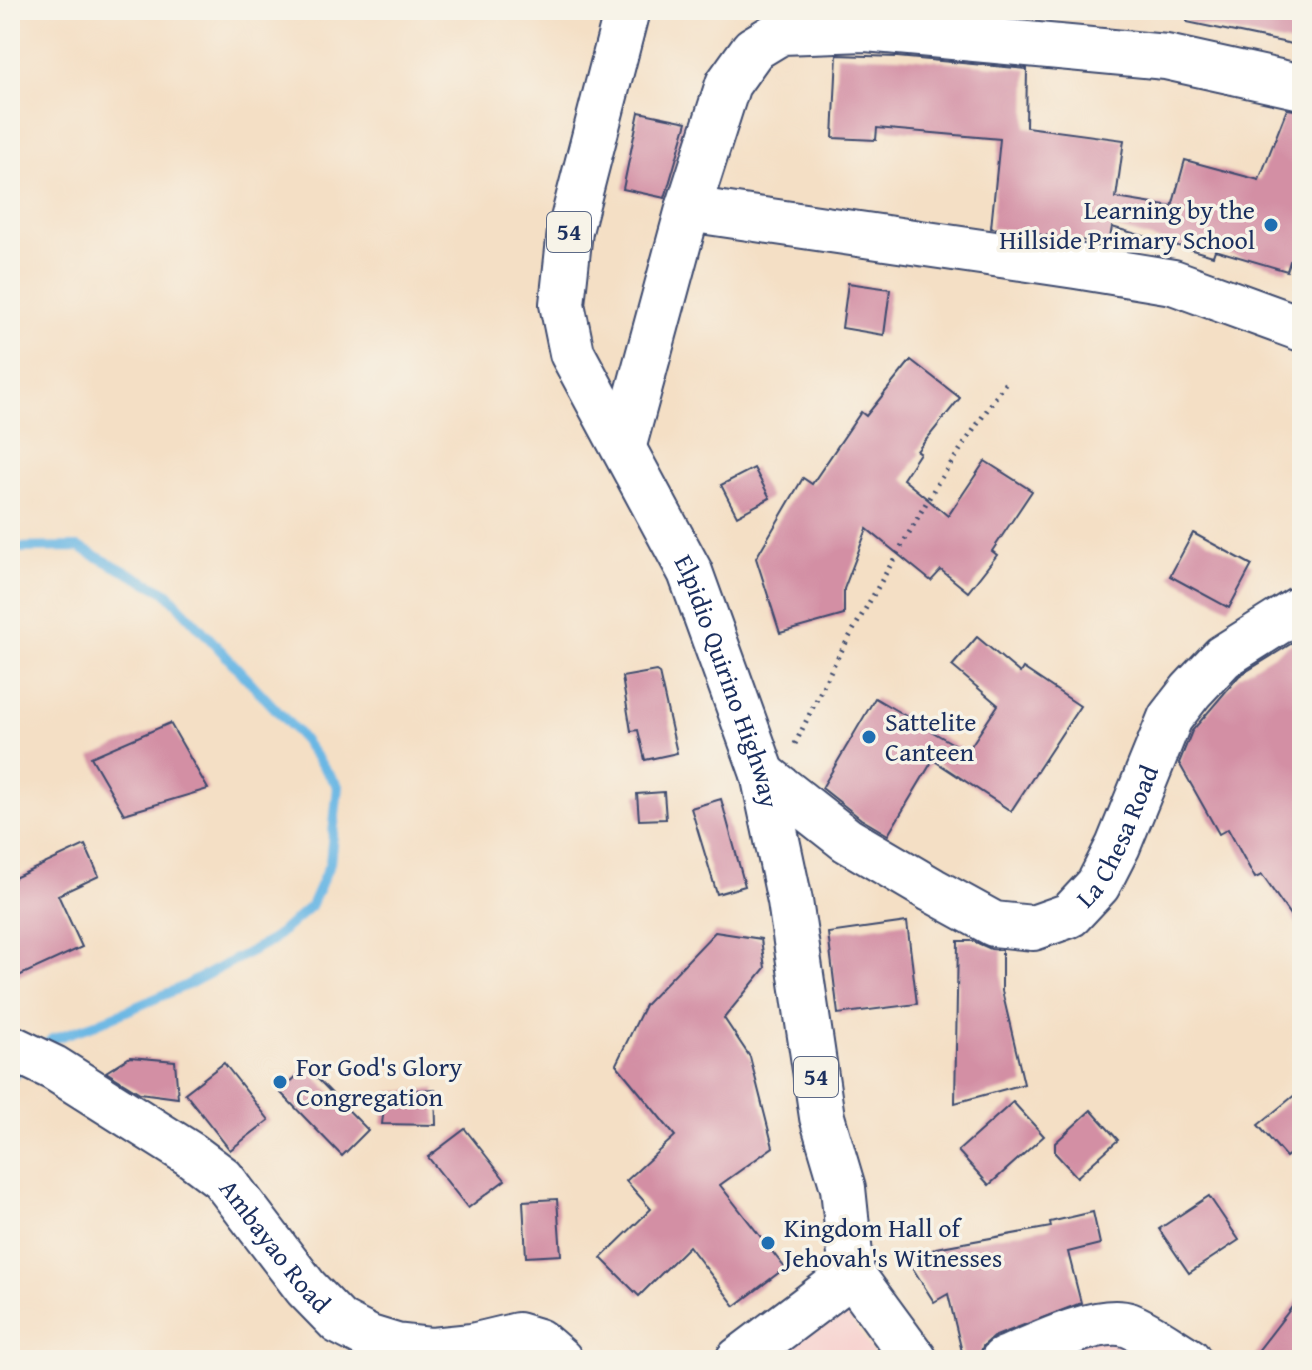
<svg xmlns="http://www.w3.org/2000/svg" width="1312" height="1370" font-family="'Gentium Book Plus',serif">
<rect width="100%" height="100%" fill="#f7f3e8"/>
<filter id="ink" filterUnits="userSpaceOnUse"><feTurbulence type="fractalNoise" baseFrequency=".0125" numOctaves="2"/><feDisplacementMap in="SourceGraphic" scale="16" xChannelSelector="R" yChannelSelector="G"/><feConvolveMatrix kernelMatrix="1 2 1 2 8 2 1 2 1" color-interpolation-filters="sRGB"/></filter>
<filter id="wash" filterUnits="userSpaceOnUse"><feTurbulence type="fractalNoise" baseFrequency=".006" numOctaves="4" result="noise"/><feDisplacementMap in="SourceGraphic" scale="32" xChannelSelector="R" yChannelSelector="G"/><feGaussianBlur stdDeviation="1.8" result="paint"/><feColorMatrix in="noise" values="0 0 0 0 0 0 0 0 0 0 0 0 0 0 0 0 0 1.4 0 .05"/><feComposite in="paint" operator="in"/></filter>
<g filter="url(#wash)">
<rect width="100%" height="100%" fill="#f4dfc5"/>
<g fill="#f7d0ce">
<path d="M 841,1305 L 878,1360 L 761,1360 Z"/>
<path d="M 1112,1332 L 1179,1360 L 1030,1360 Z"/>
</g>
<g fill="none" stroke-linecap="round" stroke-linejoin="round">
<g stroke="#6ab7e4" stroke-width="10">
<path d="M 10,548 L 78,547 L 167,593 L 297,732 L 338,786 L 330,863 L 311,906 L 272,940 L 187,985 L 96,1024 L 52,1039 L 42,1049"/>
<path d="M 10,1078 L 24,1065"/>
</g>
</g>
<g id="blocks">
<g fill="#d38fa4">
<path d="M 1188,10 L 1302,10 L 1302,46 L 1187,22 Z"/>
<path d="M 837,55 L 897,57 L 1027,69 L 1026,127 L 1124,140 L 1116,198 L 1172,207 L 1185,160 L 1259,180 L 1287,109 L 1302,111 L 1302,266 L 1290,261 L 1287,271 L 1215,250 L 1213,256 L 1112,227 L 1109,244 L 991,228 L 1000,139 L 877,128 L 876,140 L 833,138 Z"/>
<path d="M 639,112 L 687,122 L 665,198 L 623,189 Z"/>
<path d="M 848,283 L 890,289 L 884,335 L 842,328 Z"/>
<path d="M 911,360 L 960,398 L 917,451 L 920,453 L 903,479 L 948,516 L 985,461 L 1032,491 L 992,551 L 997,555 L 968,592 L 941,570 L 931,581 L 867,529 L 844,589 L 844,615 L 780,633 L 756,558 L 803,478 L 812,484 L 861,412 L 866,416 Z"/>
<path d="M 754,468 L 770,498 L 737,516 L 721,485 Z"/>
<path d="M 1193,533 L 1252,565 L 1229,608 L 1170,576 Z"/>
<path d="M 977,637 L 1020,673 L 1023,668 L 1080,706 L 1011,811 L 933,760 L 888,835 L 861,819 L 822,788 L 875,698 L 967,752 L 998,705 L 952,666 Z"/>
<path d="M 1302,637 L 1302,932 L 1262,875 L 1255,878 L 1228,829 L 1219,834 L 1179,763 L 1192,731 L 1239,676 Z"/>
<path d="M 656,671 L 659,673 L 677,753 L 645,760 L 638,730 L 631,731 L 622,677 Z"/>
<path d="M 170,723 L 208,789 L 124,814 L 91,757 Z"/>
<path d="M 664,792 L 666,819 L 639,820 L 637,794 Z"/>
<path d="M 721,799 L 745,886 L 717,894 L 691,808 Z"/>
<path d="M 85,845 L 99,876 L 58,895 L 82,947 L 10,980 L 10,880 Z"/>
<path d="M 907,922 L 917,1004 L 838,1014 L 828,933 Z"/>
<path d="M 715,932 L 761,939 L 765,968 L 724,1018 L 750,1057 L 773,1147 L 720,1185 L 785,1268 L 735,1306 L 689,1246 L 639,1296 L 601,1258 L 651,1209 L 626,1181 L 675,1136 L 616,1064 L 645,1005 Z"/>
<path d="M 958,941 L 973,941 L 991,949 L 1002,950 L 1002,991 L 1024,1084 L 955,1103 Z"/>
<path d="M 130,1057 L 175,1061 L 178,1098 L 140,1093 L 106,1072 Z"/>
<path d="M 224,1063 L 269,1120 L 230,1150 L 185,1093 Z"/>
<path d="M 306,1067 L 368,1130 L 342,1156 L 280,1092 Z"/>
<path d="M 435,1089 L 436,1125 L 382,1124 L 386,1092 Z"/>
<path d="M 1302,1089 L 1302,1144 L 1286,1157 L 1258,1125 Z"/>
<path d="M 1013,1102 L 1044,1136 L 989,1185 L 958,1151 Z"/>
<path d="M 1091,1110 L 1118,1140 L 1077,1177 L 1055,1153 L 1055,1143 Z"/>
<path d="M 465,1129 L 505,1180 L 468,1208 L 428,1157 Z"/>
<path d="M 1209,1196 L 1239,1240 L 1189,1273 L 1159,1229 Z"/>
<path d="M 557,1199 L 561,1255 L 526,1257 L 523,1201 Z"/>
<path d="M 1093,1212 L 1100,1244 L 1068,1252 L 1081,1303 L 993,1337 L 983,1346 L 978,1360 L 964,1360 L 948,1294 L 934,1302 L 910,1264 L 936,1248 L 1051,1227 L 1050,1222 Z"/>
<path d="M 1302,1294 L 1302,1350 L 1295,1360 L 1251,1360 Z"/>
</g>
</g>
</g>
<g filter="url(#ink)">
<use href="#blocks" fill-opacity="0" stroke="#3c496d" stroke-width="2"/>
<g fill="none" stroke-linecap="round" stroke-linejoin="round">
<defs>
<g id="minor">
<path d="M 688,209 L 1076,266 L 1173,282 L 1302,329"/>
<path d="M 624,445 L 688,209 L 728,84 L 753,49 L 781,32 L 866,29 L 1166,57 L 1302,87"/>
<path id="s1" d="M 763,774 L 847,840 L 932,890 L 994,924 L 1033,928 L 1070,915 L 1098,885 L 1118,846 L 1170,718 L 1191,691 L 1223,657 L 1302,607"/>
<path id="s2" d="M 10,1047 L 54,1068 L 190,1154 L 222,1178 L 306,1288 L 339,1322 L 370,1338 L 396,1346 L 432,1350 L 472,1346 L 518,1335 L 538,1341 L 560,1360"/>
<path d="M 738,1360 L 852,1274"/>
<path d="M 1003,1360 C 1032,1348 1099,1314 1129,1325 C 1149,1333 1170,1349 1189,1360"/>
</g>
<g id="highway">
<path id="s3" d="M 627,10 L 570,231 L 562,304 L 572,353 L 690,572 L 763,774 L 790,901 L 822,1117 L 843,1188 L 852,1274 L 915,1360"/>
</g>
</defs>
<use href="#minor" stroke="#3c496d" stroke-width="48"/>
<use href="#highway" stroke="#3c496d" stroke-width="48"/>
<path stroke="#3c496d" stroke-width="5" stroke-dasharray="2 6" stroke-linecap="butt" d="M 795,744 L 835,662 L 937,484 L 1008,379"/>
<use href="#minor" stroke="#fff" stroke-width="44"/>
<use href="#highway" stroke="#fff" stroke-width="44"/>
</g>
</g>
<g fill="#1f6fb2" stroke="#f7f3e8" stroke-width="3">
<circle cx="1271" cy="225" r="8"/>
<circle cx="869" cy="737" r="8"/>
<circle cx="280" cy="1082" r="8"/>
<circle cx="768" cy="1243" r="8"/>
</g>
<g text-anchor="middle" stroke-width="7" stroke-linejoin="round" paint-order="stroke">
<g fill="#f7f3e8" stroke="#5d6a87" stroke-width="2">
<rect x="547" y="212" width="44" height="40" rx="6"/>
<rect x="794" y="1057" width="44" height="40" rx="6"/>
</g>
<g font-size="24" font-weight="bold" fill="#1b2f5e">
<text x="569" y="240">54</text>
<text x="816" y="1085">54</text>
</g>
<g font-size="26" fill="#1b2f5e" stroke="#f7f3e8" text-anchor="start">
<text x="1255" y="219" text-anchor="end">Learning by the<tspan x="1255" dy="30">Hillside Primary School</tspan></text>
<text x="885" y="731">Sattelite<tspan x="885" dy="30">Canteen</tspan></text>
<text x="296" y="1076">For God's Glory<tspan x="296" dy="30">Congregation</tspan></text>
<text x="784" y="1237">Kingdom Hall of<tspan x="784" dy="30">Jehovah's Witnesses</tspan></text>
</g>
<g font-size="26" fill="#1b2f5e" stroke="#f7f3e8">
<text dy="9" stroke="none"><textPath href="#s3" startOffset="716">Elpidio Quirino Highway</textPath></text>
<text dy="9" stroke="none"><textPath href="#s1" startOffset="448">La Chesa Road</textPath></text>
<text dy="9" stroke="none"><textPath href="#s2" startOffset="336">Ambayao Road</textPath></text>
</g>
</g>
<rect width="1312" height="1370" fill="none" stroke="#f7f3e8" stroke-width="40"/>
</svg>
